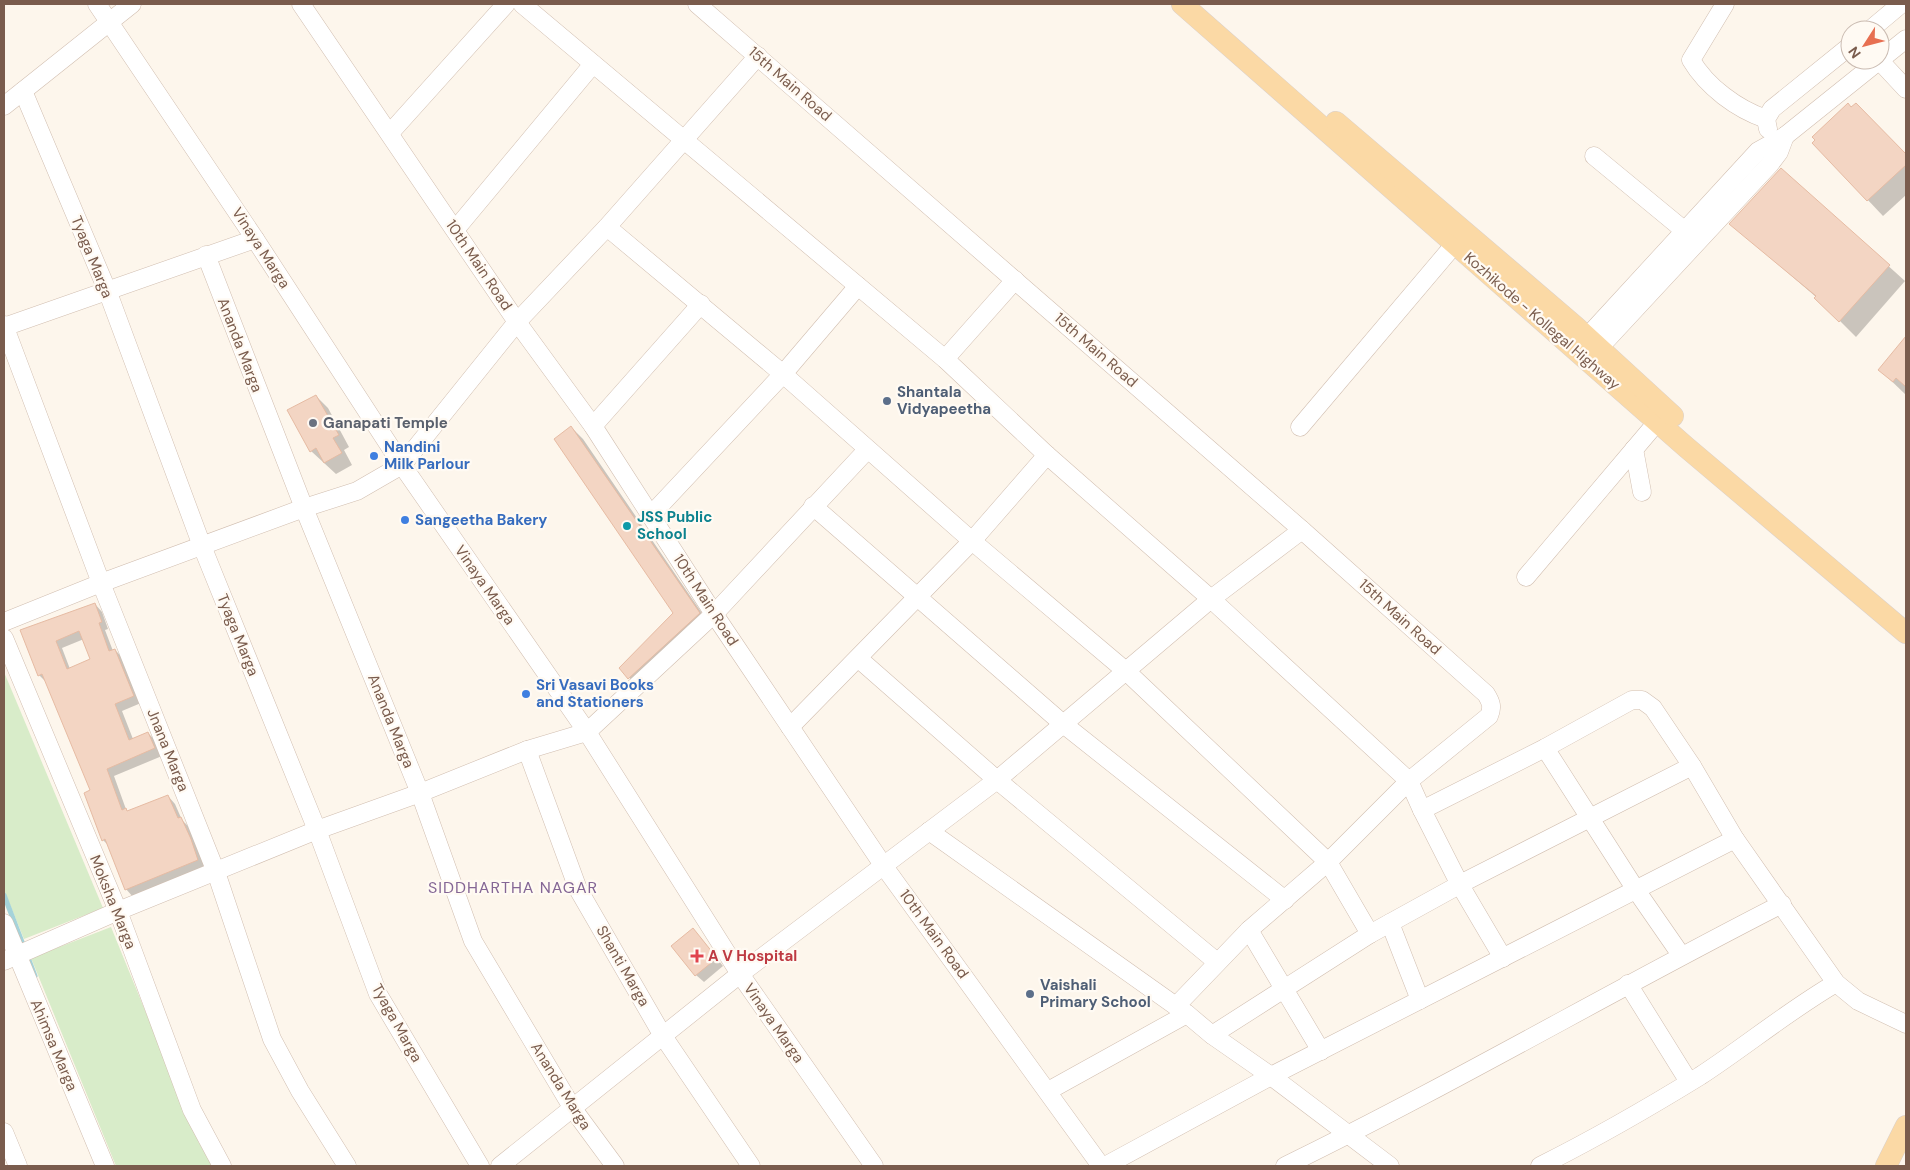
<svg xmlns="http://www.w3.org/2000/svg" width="1910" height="1170" font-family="'DM Sans',sans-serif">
<rect width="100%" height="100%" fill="#fdf6ec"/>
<g fill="#d8ecc9">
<path d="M 4,672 L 103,908 L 24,939 L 4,890 Z"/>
<path d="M 111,927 L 199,1143 L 213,1166 L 116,1166 L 31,958 Z"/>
</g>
<g fill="#0003" fill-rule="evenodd">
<path d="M 1856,105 L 1906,156 L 1906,195 L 1883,216 L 1814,143 Z"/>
<path d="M 1781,169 L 1905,281 L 1856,337 L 1816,297 L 1731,224 Z"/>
<path d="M 1906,338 L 1906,395 L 1880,370 Z"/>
<path d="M 316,396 L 328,408 L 349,447 L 344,450 L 352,465 L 336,474 L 311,451 Z"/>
<path d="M 571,427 L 583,439 L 710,625 L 640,690 L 621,668 L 675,613 Z"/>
<path d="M 95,604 L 102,612 L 108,629 L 105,630 L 113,651 L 115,650 L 123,658 L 141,703 L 122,711 L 133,739 L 148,733 L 155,740 L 162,756 L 114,776 L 127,812 L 168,796 L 175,804 L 182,820 L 188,826 L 205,867 L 133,897 L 126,889 L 110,847 L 103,840 L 92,791 L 47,683 L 39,675 L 22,631 ZM 84,639 L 91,660 L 70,669 L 62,648 Z"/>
<path d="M 700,937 L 723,966 L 704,982 L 696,975 Z"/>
</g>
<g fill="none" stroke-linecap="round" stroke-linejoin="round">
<path stroke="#a5d3da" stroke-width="5" d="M 4,895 L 35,976"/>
</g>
<g fill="#f3d5c3" stroke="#e6bba3" fill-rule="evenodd">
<path d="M 1848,103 L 1851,107 L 1856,103 L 1906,154 L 1906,165 L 1867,201 L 1812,143 L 1815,140 L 1812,137 Z"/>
<path d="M 1781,168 L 1890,265 L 1839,322 L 1814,298 L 1816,296 L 1729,224 Z"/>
<path d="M 1906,336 L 1906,387 L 1896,378 L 1893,382 L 1878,370 Z"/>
<path d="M 316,395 L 339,435 L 333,438 L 342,453 L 324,463 L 316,448 L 310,452 L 287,410 Z"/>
<path d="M 571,426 L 700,613 L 628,679 L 619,668 L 673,613 L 554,439 Z"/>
<path d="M 95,603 L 102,622 L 99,623 L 109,651 L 115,649 L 134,696 L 115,704 L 129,740 L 148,732 L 155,748 L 107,769 L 122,810 L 126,808 L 127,811 L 168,795 L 178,818 L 181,817 L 191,839 L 198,860 L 125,890 L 105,839 L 102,841 L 84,793 L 90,790 L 42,674 L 38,676 L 20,630 ZM 79,631 L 90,659 L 67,669 L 56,641 Z"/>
<path d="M 693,928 L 717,958 L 695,976 L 671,946 Z"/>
</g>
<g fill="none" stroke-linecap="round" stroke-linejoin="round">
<defs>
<g id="minor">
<path d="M 97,4 L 255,239 L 402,465 L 587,732 L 740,974 L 874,1166"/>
<path d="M 301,4 L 517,322 L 593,426 L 714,614 L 883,865 L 1101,1166"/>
<path d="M 522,4 L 945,359 L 1047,455 L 1211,599 L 1409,781 L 1422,810 L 1545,748 L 1632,700 L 1642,700 L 1653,708 L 1692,766 L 1735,839 L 1836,983 L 1858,1001 L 1906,1024"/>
<path d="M 697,4 L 1302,530 L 1486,694 C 1491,702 1493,707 1489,716 L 1409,781 L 1328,862 L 1249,930 L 1176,1006"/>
<path d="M 1725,4 L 1691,60 C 1707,87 1737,109 1766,119"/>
<path d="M 1870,30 L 1901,4"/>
<path d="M 1879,60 L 1906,89"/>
<path d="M 23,91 L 107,290 L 202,546 L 317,830 L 378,994 L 480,1166"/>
<path d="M 4,106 L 132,4"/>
<path d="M 1768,129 L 1766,119 L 1772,109 L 1850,46"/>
<path d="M 390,133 L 506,4"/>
<path d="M 1594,156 L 1685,231"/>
<path d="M 607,227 L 783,374 L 972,541 L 1127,672 L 1328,862 L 1370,934"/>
<path d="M 455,230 L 593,64"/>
<path d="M 206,255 L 304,508 L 420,793 L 473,941 L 573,1109 L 615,1166"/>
<path d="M 4,325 L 101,583 L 216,872 L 272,1039 L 300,1091 L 347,1166"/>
<path d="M 4,327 L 255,239"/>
<path d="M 1587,337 L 1758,151 L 1785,136 L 1906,39"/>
<path d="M 1599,348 L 1770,164 L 1779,152 L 1785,136"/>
<path d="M 945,359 L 1015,280"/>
<path d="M 593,426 L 701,304"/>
<path d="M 1300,427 L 1454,245"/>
<path d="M 1634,449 L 1642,492"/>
<path d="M 813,506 L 1062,723 L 1285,900"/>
<path d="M 651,515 L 783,374 L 858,286"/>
<path d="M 1526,577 L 1658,421"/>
<path d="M 4,622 L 101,583 L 304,508 L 357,491 L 402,465 L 517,322 L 607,227 L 758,56"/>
<path d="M 4,638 L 118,911 L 192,1110 L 222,1166"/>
<path d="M 859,659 L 997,780 L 1217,962"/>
<path d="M 790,727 L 972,541 L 1047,455"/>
<path d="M 1545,748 L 1636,890 L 1681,955"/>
<path d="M 527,750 L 578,889 L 663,1036 L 751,1166"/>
<path d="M 1422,810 L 1460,885 L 1503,958"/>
<path d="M 929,831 L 1187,1014 L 1212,1035 L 1271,1076 L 1390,1166"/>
<path d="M 4,923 L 105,1166"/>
<path d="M 1390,923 L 1420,1000"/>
<path d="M 1249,930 L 1321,1051"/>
<path d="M 4,961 L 118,911 L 317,830 L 420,793 L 527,750 L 587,732 L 714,614 L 867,450"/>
<path d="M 1628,984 L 1689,1082"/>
<path d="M 1212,1035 L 1370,934 L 1468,880 L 1692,766"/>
<path d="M 1048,1091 L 1187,1014"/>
<path d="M 4,1132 L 18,1166"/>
<path d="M 500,1166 L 740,974 L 997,780 L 1211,599 L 1302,530"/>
<path d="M 1105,1166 L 1271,1076 L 1735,839"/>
<path d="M 1285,1166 C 1453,1084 1615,989 1782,904"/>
<path d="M 1540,1166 C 1594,1139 1648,1108 1700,1076 C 1746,1046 1788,1011 1836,983"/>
</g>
<g id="major">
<path d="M 1182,4 L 1686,447 L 1906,633"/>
<path d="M 1336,122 L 1576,327 L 1673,416"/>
<path d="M 1886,1166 L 1906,1126"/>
</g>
</defs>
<use href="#minor" stroke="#d1beb0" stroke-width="19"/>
<use href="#major" stroke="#dad1cd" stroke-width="22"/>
<use href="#minor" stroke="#fff" stroke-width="18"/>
<use href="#major" stroke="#fbd9a5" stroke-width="21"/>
</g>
<g fill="#5c6f8a" stroke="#fffaf3" stroke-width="2">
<circle cx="887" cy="401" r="5"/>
<circle cx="1030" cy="994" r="5"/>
</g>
<circle fill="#6b7280" stroke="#fffaf3" stroke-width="2" cx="313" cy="423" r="5"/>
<g fill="#3f7fe0" stroke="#fffaf3" stroke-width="2">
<circle cx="374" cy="456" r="5"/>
<circle cx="405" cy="520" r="5"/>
<circle cx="526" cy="694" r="5"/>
</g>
<circle fill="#0f9aa8" stroke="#fffaf3" stroke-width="2" cx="627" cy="526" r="5"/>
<path fill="#e0444e" stroke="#fffaf3" stroke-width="2" d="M694.5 948.5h5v5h5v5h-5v5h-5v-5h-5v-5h5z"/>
<g text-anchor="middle" stroke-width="4.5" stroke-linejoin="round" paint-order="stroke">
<g font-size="15" fill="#7a5c4d" stroke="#fffaf3">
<text transform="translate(790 84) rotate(41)" y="5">15th Main Road</text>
<text transform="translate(261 248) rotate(57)" y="5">Vinaya Marga</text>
<text transform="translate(92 257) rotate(68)" y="5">Tyaga Marga</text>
<text transform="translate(479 265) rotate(56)" y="5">10th Main Road</text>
<text transform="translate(1542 321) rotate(41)" y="5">Kozhikode - Kollegal Highway</text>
<text transform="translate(240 345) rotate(69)" y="5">Ananda Marga</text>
<text transform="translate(1096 350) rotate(41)" y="5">15th Main Road</text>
<text transform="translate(485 585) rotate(55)" y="5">Vinaya Marga</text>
<text transform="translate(706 600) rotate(57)" y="5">10th Main Road</text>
<text transform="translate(1400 617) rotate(42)" y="5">15th Main Road</text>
<text transform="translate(238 635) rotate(68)" y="5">Tyaga Marga</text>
<text transform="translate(391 721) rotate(68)" y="5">Ananda Marga</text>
<text transform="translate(168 750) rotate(68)" y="5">Jnana Marga</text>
<text transform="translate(113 902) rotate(68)" y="5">Moksha Marga</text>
<text transform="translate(934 934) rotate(54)" y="5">10th Main Road</text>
<text transform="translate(623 966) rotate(60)" y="5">Shanti Marga</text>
<text transform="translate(397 1023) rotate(61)" y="5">Tyaga Marga</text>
<text transform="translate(774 1023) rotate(55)" y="5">Vinaya Marga</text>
<text transform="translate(54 1045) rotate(67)" y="5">Ahimsa Marga</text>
<text transform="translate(561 1086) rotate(58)" y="5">Ananda Marga</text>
</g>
<g font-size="15" font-weight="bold" fill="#4e5e75" stroke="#fffaf3" text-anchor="start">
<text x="897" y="397">Shantala<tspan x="897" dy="17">Vidyapeetha</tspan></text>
<text x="1040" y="990">Vaishali<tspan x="1040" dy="17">Primary School</tspan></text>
</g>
<g font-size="15" font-weight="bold" fill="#5b616d" stroke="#fffaf3" text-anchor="start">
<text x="323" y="428">Ganapati Temple</text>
</g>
<g font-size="15" font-weight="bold" fill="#366cbe" stroke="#fffaf3" text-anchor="start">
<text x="384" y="452">Nandini<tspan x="384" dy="17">Milk Parlour</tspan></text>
<text x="415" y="525">Sangeetha Bakery</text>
<text x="536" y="690">Sri Vasavi Books<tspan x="536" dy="17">and Stationers</tspan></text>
</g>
<g font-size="15" font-weight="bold" fill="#0d838f" stroke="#fffaf3" text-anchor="start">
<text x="637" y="522">JSS Public<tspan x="637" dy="17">School</tspan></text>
</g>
<g font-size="15" font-weight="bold" fill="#be3a42" stroke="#fffaf3" text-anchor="start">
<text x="708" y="961">A V Hospital</text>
</g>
<g font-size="16" letter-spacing="1" fill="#846695" stroke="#fffaf3">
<text x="513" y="893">SIDDHARTHA NAGAR</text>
</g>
</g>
<rect width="1910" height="1170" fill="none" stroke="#7a5c4d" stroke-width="10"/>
<g transform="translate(1865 45) rotate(234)"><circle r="24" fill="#fffaf3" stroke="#cabbb1"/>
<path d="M0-4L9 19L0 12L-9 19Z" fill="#e76f51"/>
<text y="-8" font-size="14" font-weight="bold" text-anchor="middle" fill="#7a5c4d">N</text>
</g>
</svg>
